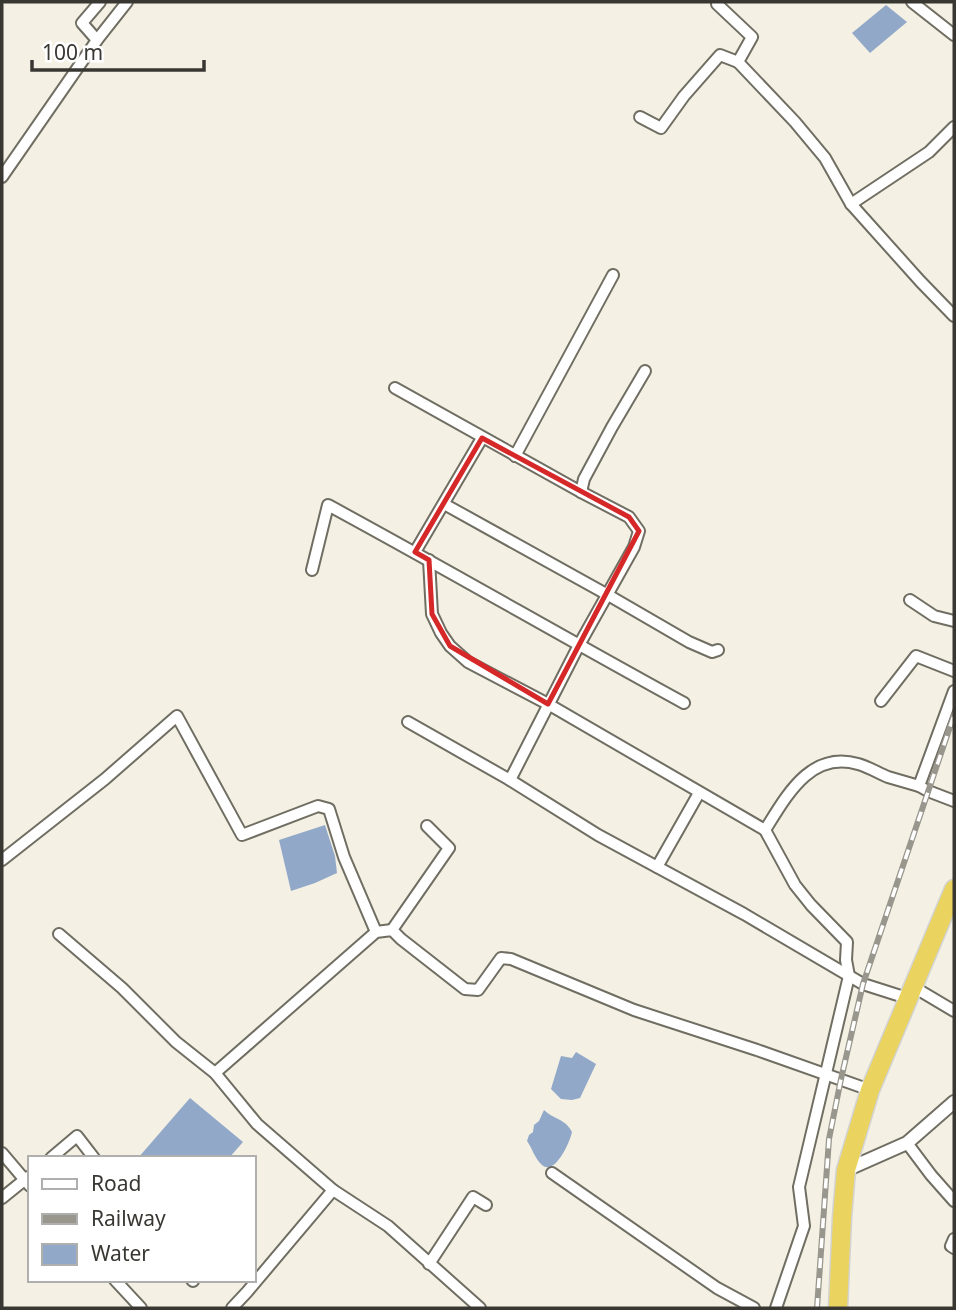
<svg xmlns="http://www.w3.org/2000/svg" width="956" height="1310" font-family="'Noto Sans',sans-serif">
<rect width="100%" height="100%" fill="#f4f1e4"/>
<g fill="#92a8c9">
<path d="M 886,5 L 907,22 L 870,53 L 852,33 Z"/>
<path d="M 325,825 L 335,856 L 337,873 L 315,883 L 291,891 L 279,840 Z"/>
<path d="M 576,1052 L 596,1064 L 580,1098 L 572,1100 L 561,1099 L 551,1089 L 561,1056 L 572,1058 Z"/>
<path d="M 190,1098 L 243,1142 L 229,1158 L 138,1158 Z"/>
<path d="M 544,1110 C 553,1119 566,1119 572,1132 C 570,1142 555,1176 542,1165 C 535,1159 532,1148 527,1141 L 529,1135 L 533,1132 L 534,1125 L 539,1121 Z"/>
</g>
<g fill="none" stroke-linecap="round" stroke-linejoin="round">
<defs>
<g id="minor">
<path d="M 912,2 L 954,35"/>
<path d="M 717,4 L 752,37 L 738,62 L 795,122 L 825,158 L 851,204 L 920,281 L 954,316"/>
<path d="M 97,40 L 82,23 L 100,2"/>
<path d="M 640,117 L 661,128 L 684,96 L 720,55 L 738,62"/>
<path d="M 2,177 L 97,40 L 127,2"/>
<path d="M 851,204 L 929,152 L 954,127"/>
<path d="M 395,388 L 581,492 L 629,517 L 639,531 L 634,547 L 579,645 L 510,780 L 598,835 L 744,914 L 863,984 L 907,998"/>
<path d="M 515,456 L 613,275"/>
<path d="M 581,492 L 584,479 L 612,427 L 645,371"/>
<path d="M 444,504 L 608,595 L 689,642 L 712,652 L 718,650"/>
<path d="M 415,552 L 482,438"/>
<path d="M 429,560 L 432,614 L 441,633 L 450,646 L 468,662 L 548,704 L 765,830 L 795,885 L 811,905 L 847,942 L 846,960 L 849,976 L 799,1187 L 804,1226 L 776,1308"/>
<path d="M 312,570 L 328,505 C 448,570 565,638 684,703"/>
<path d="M 910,600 L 934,616 L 954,621"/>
<path d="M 954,691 L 919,786 L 928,791 L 954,801"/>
<path d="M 881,701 L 916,656 L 954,671"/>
<path d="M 408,722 L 510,780"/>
<path d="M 765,830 C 786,797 810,750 858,764 C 869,767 878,773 888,777 C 898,780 909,783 919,786"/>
<path d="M 2,860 L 105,779 L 177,716 L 242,835 L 318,806 L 329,809 L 344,857 L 376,932"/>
<path d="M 657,867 L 699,793"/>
<path d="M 392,930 L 449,848 L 427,826"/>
<path d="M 59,934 L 122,988 L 176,1042 L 215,1073 L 257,1124 L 333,1190 L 388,1226 L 480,1308"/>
<path d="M 912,986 L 954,1011"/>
<path d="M 215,1073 L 376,932 L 392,930 L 401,939 L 465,989 L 478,990 L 501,958 L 511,959 L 634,1010 L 757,1050 L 870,1090"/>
<path d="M 907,1143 L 931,1175 L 954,1201"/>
<path d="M 2,1153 L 30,1186"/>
<path d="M 51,1158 L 77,1136 L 94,1158"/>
<path d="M 552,1173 L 717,1288 L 754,1308"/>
<path d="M 2,1198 L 28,1177"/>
<path d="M 954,1239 L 951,1246 L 954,1248"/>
<path d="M 429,1264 L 473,1197 L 486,1205"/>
<path d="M 115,1280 L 141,1308"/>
<path d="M 192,1280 L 193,1281"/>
<path d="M 232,1308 L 247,1292 L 333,1190"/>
</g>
<path id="tertiary" d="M 846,1170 L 907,1143 L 954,1102"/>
<path id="trunk" d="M 838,1308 L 842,1217 L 846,1170 L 870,1090 L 954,889"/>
</defs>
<use href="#minor" stroke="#706e62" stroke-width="14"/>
<use href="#tertiary" stroke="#706e62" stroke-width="16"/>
<use href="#trunk" stroke="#d3d3d2" stroke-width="21"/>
<use href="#minor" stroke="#fff" stroke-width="10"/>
<use href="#tertiary" stroke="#fff" stroke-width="12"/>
<use href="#trunk" stroke="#ead35e" stroke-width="18"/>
<defs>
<path id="rail" d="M 817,1308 L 829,1139 L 841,1079 L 863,984 L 954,715"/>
</defs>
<use href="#rail" stroke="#98968d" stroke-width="6"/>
<use href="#rail" stroke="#fff" stroke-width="3.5" stroke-dasharray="10" stroke-linecap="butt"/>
</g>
<path fill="none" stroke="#d62828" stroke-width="5" stroke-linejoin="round" d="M 482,438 L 629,517 L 639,531 L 548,704 L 450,646 L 432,614 L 429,560 L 415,552 Z"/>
<rect width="956" height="1310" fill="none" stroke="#383732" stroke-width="7"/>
<rect x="28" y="1156" width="228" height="126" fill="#ffffff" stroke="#afafad" stroke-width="2"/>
<rect x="42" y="1179" width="35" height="10" fill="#ffffff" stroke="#afafad" stroke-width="2"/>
<text x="91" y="1191" font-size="21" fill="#383732">Road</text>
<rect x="42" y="1214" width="35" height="10" fill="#98968d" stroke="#afafad" stroke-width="2"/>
<text x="91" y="1226" font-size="21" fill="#383732">Railway</text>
<rect x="42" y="1244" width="35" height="21" fill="#92a8c9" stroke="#afafad" stroke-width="2"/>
<text x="91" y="1261" font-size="21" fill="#383732">Water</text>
<path d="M32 60v10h172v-10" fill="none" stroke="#383732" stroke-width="3.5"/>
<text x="42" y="60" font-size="21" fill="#383732" stroke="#ffffff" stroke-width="5" paint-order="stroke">100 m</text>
</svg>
